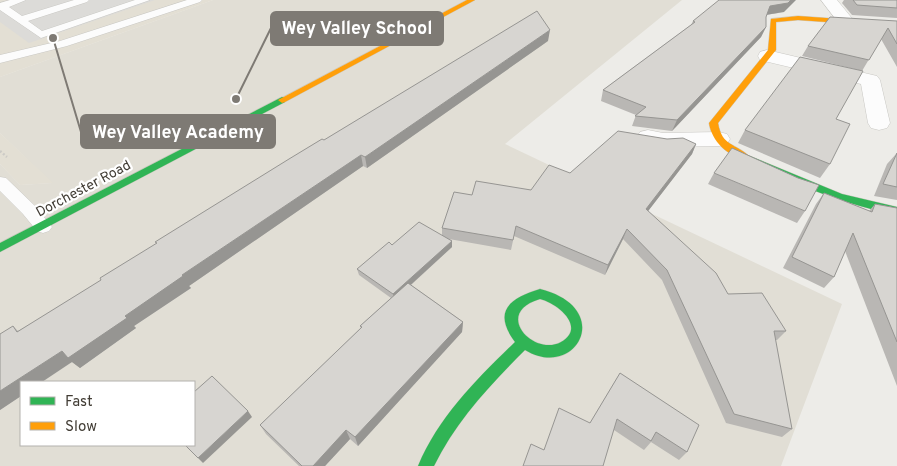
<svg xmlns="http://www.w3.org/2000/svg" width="897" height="466" font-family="Overpass,sans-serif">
<rect width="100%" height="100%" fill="#edece8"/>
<path fill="#e1ded5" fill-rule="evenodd" d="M 213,0 L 682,0 L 505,144 L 842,304 L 781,466 L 0,466 L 0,164 L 20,185 L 52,183 L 0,133 L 0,77 ZM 21,382 L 194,382 L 194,445 L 21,445 Z"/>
<g fill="#e3dfd4">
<path d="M 0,0 L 213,0 L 0,77 Z"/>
<path d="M 0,133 L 18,150 L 53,183 L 20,185 L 0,164 Z"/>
</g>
<path fill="#dcdbd8" d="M 12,0 L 155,0 L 29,43 L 0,22 L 0,3 Z"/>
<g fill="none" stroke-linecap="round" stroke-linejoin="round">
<defs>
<g id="lane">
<path d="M 10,0 L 26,0 L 9,7 L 22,16 L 74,0 L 89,0 L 87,2 L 28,21 L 42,31 L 135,0 L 150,0 L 41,38 L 0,10 L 0,3 Z"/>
<path d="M 187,0 L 202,0 L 200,2 L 67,46 L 0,63 L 0,55 L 60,41 Z"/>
<path d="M 0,177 L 6,178 L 35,206 L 52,227 L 49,231 L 43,233 L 37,231 L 23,214 L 0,191 Z"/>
</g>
<g id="street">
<path d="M 821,0 L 837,0 L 855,22 L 853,26 L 841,26 Z"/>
<path d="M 767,50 L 877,76 L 880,80 L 890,123 L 887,128 L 879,130 L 871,128 L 868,123 L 861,84 L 760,60 L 758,56 L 760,52 Z"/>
<path d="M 648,130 L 663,133 L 719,132 L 727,134 L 730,139 L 727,144 L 719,146 L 663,147 L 640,142 L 637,137 L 640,132 Z"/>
</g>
<g id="fast">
<path d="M 282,97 L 285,98 L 285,102 L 0,252 L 0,243 Z"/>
<path d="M 745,154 L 842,194 L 897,207 L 897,215 C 842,204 792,183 742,159 L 740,157 Z"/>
<path d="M 540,289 C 616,308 576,381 525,350 C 490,385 456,421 434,466 L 418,466 C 439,416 477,379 515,342 C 492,311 510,298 540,289 ZM 540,299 C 557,303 587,327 561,342 C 534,357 492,313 540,299 Z"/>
</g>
<g id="slow">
<path d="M 467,0 L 475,0 L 285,102 L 282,103 L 278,100 Z"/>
<path d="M 798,16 L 897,23 L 897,27 L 798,20 L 776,22 L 776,50 L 718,123 C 722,147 736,143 750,157 L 745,160 C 727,155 712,142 709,123 L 768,50 L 771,19 Z"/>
</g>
</defs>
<use href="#lane" stroke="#c9c8c4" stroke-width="1"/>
<use href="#street" stroke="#c9c8c4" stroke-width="1"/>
<use href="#fast" stroke="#ccc9bf" stroke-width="1"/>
<use href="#slow" stroke="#ccc9bf" stroke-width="1"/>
<path stroke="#cccac6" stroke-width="2.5" stroke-dasharray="2 2" stroke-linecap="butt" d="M 0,151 L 7,157"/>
<use href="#lane" fill="#fcfcfc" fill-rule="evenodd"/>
<use href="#street" fill="#fcfcfc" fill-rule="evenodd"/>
<use href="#fast" fill="#30b455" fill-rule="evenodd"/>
<use href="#slow" fill="#ff9f0a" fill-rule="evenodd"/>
</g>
<g fill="#b9b7b4">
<path d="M 844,0 L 897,0 L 897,18 L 852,15 L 842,3 Z"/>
<path d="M 784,12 L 766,15 L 766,27 L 761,37 L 672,131 L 632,126 L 636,115 L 601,101 L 603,90 L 691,25 L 693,21 Z"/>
<path d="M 897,21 L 897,67 L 881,39 L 862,71 L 802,56 L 808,46 Z"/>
<path d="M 548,41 L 367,168 L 363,166 L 189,286 L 191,288 L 134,326 L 136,328 L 80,368 L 72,362 L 21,382 L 21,396 L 0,410 L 13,326 L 18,331 Z"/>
<path d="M 836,119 L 830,164 L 820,178 L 738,143 L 745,130 Z"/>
<path d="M 696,144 L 692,154 L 648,211 L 728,294 L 786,331 L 777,340 L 775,340 L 792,429 L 782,437 L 726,423 L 662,280 L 623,239 L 605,275 L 514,236 L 511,250 L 449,239 L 452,241 L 452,247 L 411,285 L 463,322 L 462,332 L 358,446 L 350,439 L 325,466 L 299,466 L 266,434 L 260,425 L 361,328 L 360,326 L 391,298 L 359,275 L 357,269 L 392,245 L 442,235 L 442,228 L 472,195 L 531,190 L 570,173 Z"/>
<path d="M 897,153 L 897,200 L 874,196 L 887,164 Z"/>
<path d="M 714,173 L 805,211 L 797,223 L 708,184 Z"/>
<path d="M 824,193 L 869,211 L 875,204 L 897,208 L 897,386 L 845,251 L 834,277 L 824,288 L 783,268 L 816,204 Z"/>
<path d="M 620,373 L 687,452 L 679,460 L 651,442 L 644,450 L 614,430 L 543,450 L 590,423 Z"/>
</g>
<g fill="#969592">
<path d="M 791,0 L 796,0 L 784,12 L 765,15 L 770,6 Z"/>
<path d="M 766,27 L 761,37 L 672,131 L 677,120 Z"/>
<path d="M 550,30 L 548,41 L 367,168 L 365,157 Z"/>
<path d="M 696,144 L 692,154 L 642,219 L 646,209 Z"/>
<path d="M 361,155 L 363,166 L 189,286 L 191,288 L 134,326 L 136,328 L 80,368 L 72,362 L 42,382 L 21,382 L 21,396 L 0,410 L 0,391 L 62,351 L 182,275 Z"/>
<path d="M 627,229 L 623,239 L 605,275 L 608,265 Z"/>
<path d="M 452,241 L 452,247 L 394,300 L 393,294 Z"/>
<path d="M 463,322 L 462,332 L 358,446 L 355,437 Z"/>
<path d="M 248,411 L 252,417 L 203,463 L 198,458 Z"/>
<path d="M 346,430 L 350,439 L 325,466 L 313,466 Z"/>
</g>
<g fill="#d7d5d1" stroke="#969592">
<path d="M 719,0 L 791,0 L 788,3 L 770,6 L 766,17 L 766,27 L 677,120 L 635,116 L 646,107 L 603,90 L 695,22 L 693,21 Z"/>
<path d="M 853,0 L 897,0 L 897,8 L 857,5 Z"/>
<path d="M 537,11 L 550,30 L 365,157 L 361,155 L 182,275 L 183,276 L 125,316 L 127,318 L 68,358 L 62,351 L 0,391 L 0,334 L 13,326 L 17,332 L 101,280 L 100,278 L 157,243 L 155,242 L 289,159 L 322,139 L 324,140 Z"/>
<path d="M 830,17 L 897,21 L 897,44 L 888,28 L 869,60 L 808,46 Z"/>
<path d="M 800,57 L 863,71 L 836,119 L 850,124 L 830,164 L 745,130 Z"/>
<path d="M 618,131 L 667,139 L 683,138 L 696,144 L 646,209 L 716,273 L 728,294 L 762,293 L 786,331 L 774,331 L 792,429 L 734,414 L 667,270 L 627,229 L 608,265 L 516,226 L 513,240 L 442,228 L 454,192 L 472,195 L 476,181 L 531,190 L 549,165 L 570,173 Z"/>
<path d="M 732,148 L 798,178 L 819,185 L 805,211 L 714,173 Z"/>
<path d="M 897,153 L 897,187 L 883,184 Z"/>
<path d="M 824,193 L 872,212 L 875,204 L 897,208 L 897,342 L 853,233 L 834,277 L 792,257 Z"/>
<path d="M 419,222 L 452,241 L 393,294 L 357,269 L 389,242 L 392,245 Z"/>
<path d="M 408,283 L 463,322 L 355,437 L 346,430 L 313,466 L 302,466 L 260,425 L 362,327 L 360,326 Z"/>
<path d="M 620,373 L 699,425 L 687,452 L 656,432 L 651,441 L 617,419 L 603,466 L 523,466 L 531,444 L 544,450 L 559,408 L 590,423 Z"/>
<path d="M 212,376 L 248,411 L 198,458 L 185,445 L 194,445 L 194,392 Z"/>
</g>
<g text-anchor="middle" stroke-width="4.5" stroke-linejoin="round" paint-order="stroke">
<g font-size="14" fill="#423d35" stroke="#fff">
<text transform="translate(83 188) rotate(-28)" y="5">Dorchester Road</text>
</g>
</g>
<path fill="none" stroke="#7e7a74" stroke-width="2" d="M236 99L271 28M53 38L81 132"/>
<g fill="#7e7a74" stroke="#fff" stroke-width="2">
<circle cx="236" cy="99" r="5"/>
<circle cx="53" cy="38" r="5"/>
</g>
<g fill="#7e7a74" stroke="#7e7a74" stroke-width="2">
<rect x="271" y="12" width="172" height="33" rx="5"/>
<rect x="81" y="115" width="194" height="33" rx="5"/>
</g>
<g font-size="18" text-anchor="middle" font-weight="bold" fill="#fff">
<text x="357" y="34">Wey Valley School</text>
<text x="178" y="138">Wey Valley Academy</text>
</g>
<rect x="20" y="381" width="175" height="65" fill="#ffffff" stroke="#b3b1ae"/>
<rect x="30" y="397" width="25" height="8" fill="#30b455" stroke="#b3b1ae"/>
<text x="65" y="406" font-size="15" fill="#423d35">Fast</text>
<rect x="30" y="422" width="25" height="8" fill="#ff9f0a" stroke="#b3b1ae"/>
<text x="65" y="431" font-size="15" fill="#423d35">Slow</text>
</svg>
